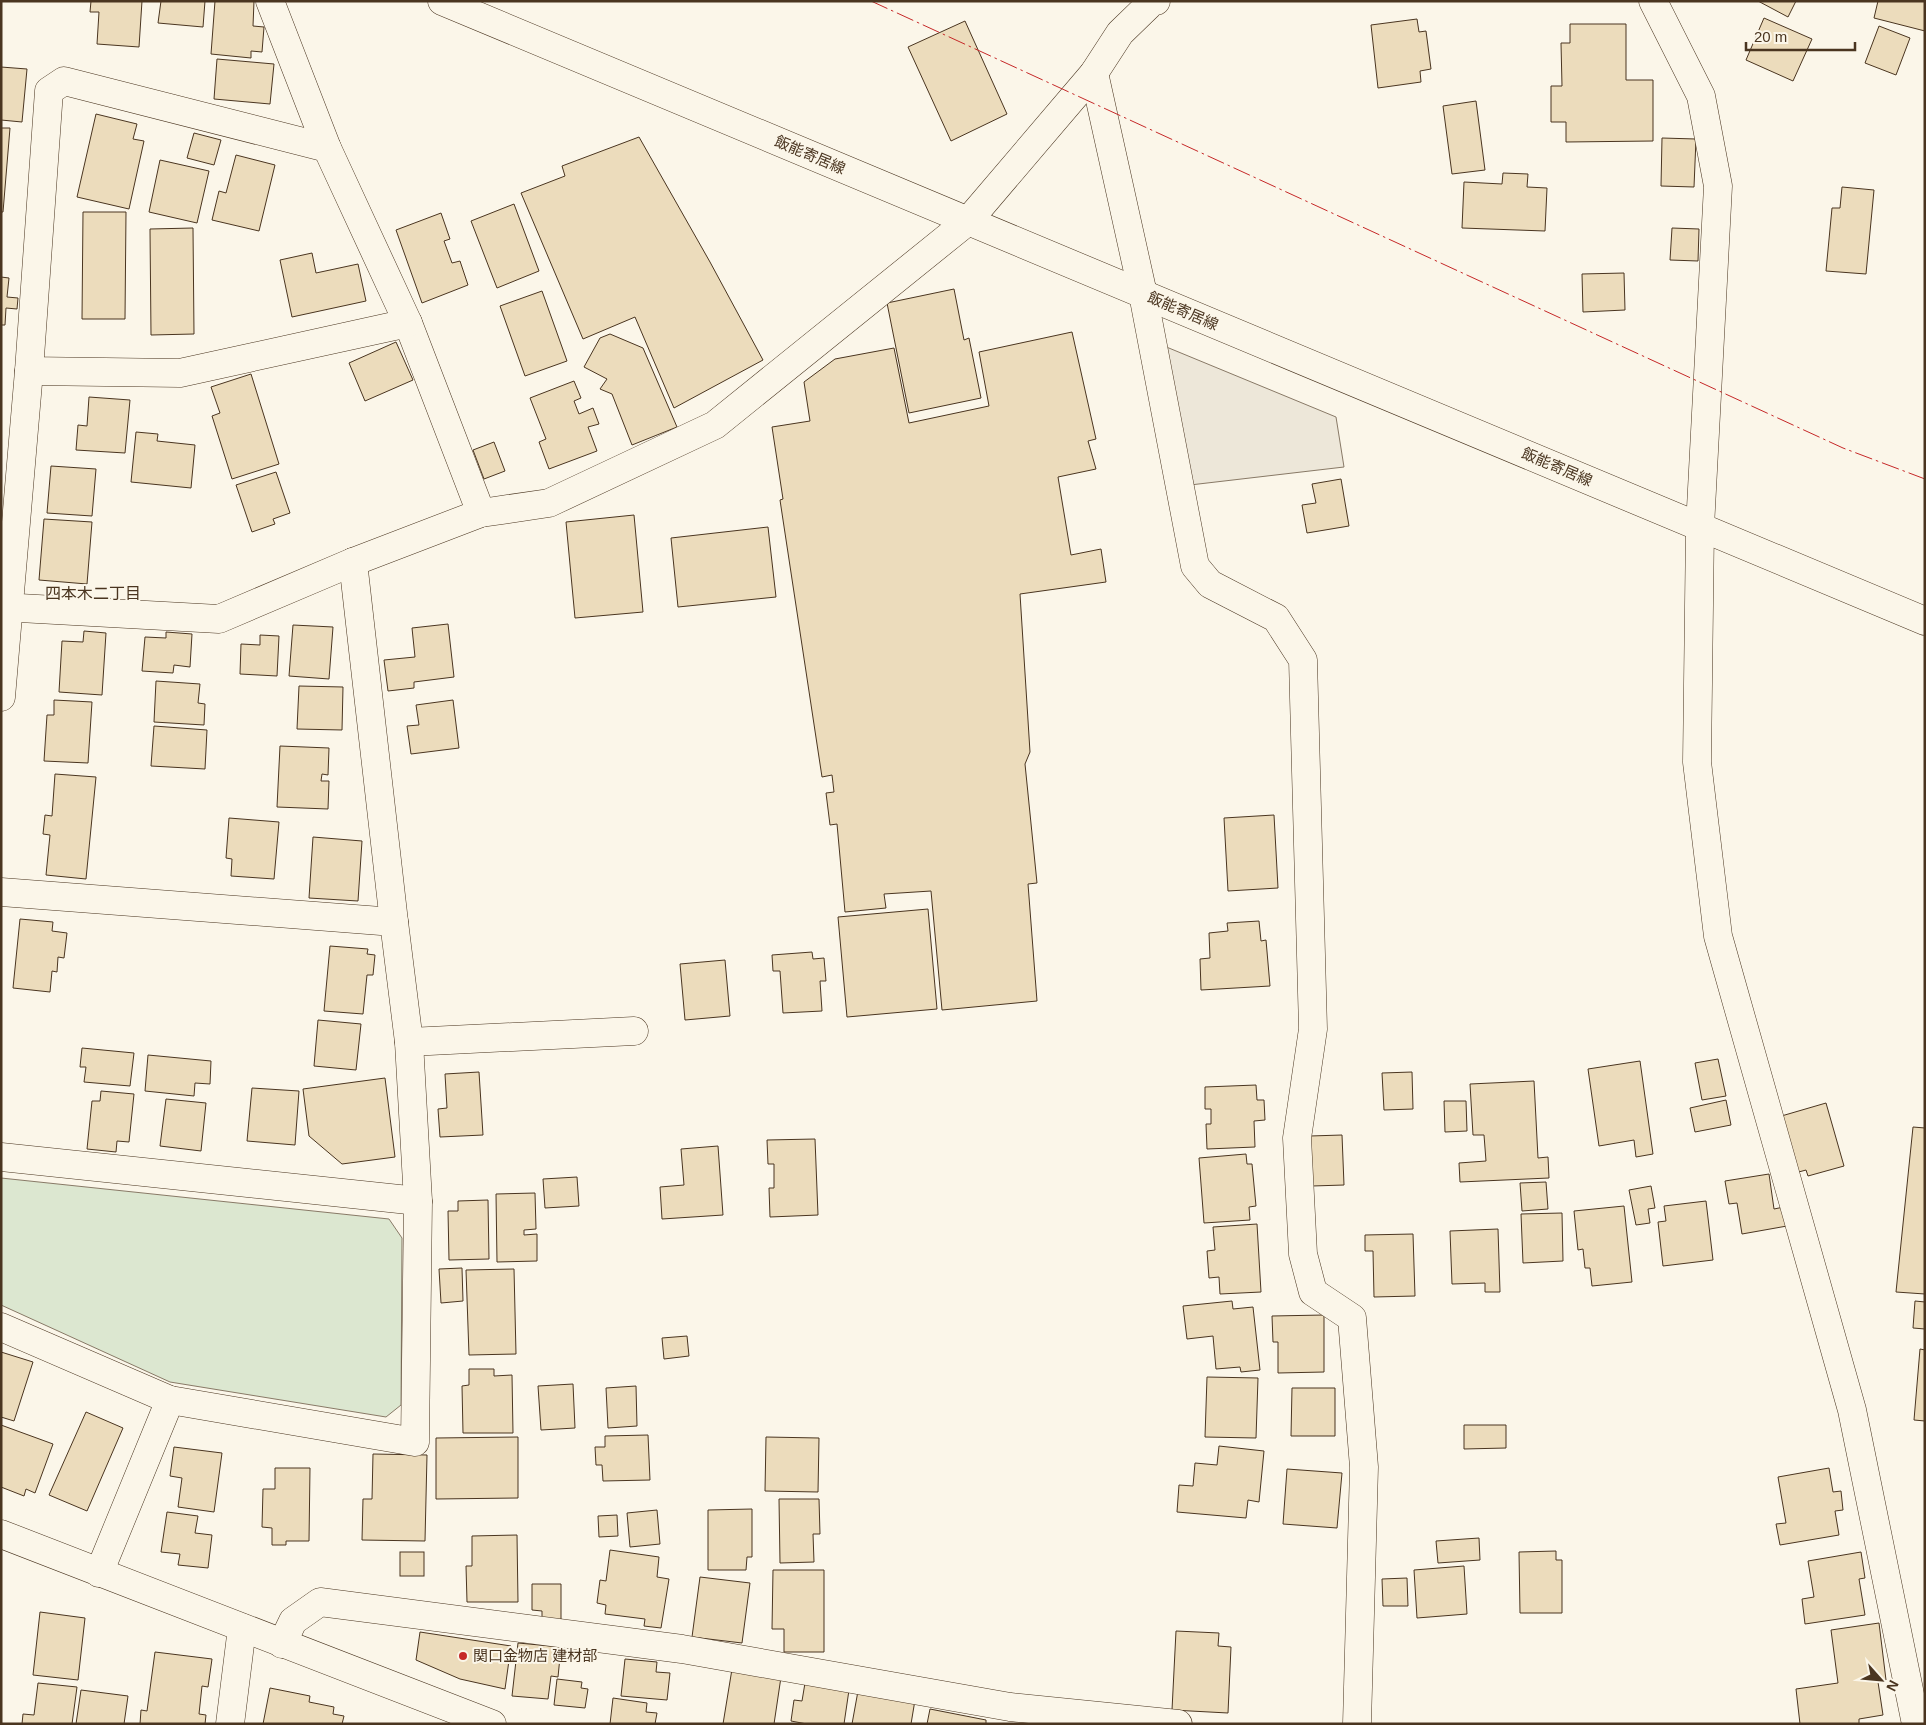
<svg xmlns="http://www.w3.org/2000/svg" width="1926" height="1725" font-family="Helvetica,'Noto Sans JP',sans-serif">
<rect width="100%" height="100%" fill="#fbf6e9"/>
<path fill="#dce7d0" stroke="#887966" d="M 1,1178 L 389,1219 L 402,1238 L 401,1405 L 386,1417 L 170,1382 L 1,1305 Z"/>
<path fill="#ede7d9" stroke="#887966" d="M 1164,346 L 1336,417 L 1344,467 L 1190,485 Z"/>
<g fill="#ecdcbc" stroke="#4a3520">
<path d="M 91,1 L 142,1 L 139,47 L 97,44 L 99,12 L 90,12 Z"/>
<path d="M 161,1 L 205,1 L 203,27 L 158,23 Z"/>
<path d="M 215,1 L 254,1 L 253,26 L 264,27 L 262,52 L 251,51 L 251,58 L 211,54 Z"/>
<path d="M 1758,1 L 1796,1 L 1788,17 Z"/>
<path d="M 1878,1 L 1925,1 L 1925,31 L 1874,18 Z"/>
<path d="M 1764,18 L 1812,39 L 1793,81 L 1746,60 Z"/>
<path d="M 1417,19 L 1419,32 L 1426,31 L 1431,69 L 1420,71 L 1421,82 L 1378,88 L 1371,25 Z"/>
<path d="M 965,21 L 1007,114 L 951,141 L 908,47 Z"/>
<path d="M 1570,24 L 1626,24 L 1626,80 L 1653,80 L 1653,141 L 1566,142 L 1566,122 L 1551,122 L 1551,86 L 1562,86 L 1561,43 L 1570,43 Z"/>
<path d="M 1879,26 L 1910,38 L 1896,75 L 1865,63 Z"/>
<path d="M 217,59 L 274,64 L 270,104 L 214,99 Z"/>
<path d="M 1,67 L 27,69 L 22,122 L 1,120 Z"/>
<path d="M 1476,101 L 1485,170 L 1452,174 L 1443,106 Z"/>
<path d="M 96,114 L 137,124 L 133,139 L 144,141 L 129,209 L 77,197 Z"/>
<path d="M 1,128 L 10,128 L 3,212 L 1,212 Z"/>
<path d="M 194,133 L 221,140 L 214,165 L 187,158 Z"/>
<path d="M 639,137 L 710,262 L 763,360 L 674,408 L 635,317 L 583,339 L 521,193 L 565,176 L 562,166 Z"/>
<path d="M 1662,138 L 1696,139 L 1694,187 L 1661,186 Z"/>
<path d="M 236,155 L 275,165 L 259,231 L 212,220 L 219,191 L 226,193 Z"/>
<path d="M 160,160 L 209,171 L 197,223 L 149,212 Z"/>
<path d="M 1503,173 L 1528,174 L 1527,187 L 1547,188 L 1545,231 L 1462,228 L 1464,182 L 1502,184 Z"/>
<path d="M 1842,187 L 1874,190 L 1866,274 L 1826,271 L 1832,208 L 1840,208 Z"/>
<path d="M 514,204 L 539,271 L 497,288 L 471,221 Z"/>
<path d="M 83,212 L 126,212 L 125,319 L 82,319 Z"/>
<path d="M 441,213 L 450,239 L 444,241 L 452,263 L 460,261 L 468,285 L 422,303 L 396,230 Z"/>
<path d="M 193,228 L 194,334 L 151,335 L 150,229 Z"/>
<path d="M 1672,228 L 1699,229 L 1698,261 L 1670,260 Z"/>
<path d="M 312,253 L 316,273 L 358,264 L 366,301 L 292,317 L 280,260 Z"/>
<path d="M 1624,273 L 1625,310 L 1583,312 L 1582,274 Z"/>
<path d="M 1,277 L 9,278 L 7,297 L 18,298 L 17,309 L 6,308 L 5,325 L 1,325 Z"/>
<path d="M 954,289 L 964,340 L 969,338 L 981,398 L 909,413 L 887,303 Z"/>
<path d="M 542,291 L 567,361 L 525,376 L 500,306 Z"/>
<path d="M 1072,332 L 1096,439 L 1088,441 L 1096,469 L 1058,477 L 1071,555 L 1101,549 L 1106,582 L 1020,594 L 1030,752 L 1025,764 L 1037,883 L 1028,884 L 1037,1001 L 942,1010 L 931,891 L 884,894 L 886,908 L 845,912 L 837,824 L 830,825 L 826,793 L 834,792 L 832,775 L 822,777 L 780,500 L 783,499 L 772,427 L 810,421 L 804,382 L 835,359 L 894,348 L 909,423 L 989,406 L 979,352 Z"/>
<path d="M 610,334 L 643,348 L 677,427 L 632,445 L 612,394 L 600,389 L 607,379 L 584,367 L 600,338 Z"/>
<path d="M 396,342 L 413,380 L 365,401 L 349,363 Z"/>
<path d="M 251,374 L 279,464 L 232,479 L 212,416 L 220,413 L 211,387 Z"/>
<path d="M 574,381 L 581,398 L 574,401 L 579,414 L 593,408 L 599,424 L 588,427 L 597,451 L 549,469 L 539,442 L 546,439 L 530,398 Z"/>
<path d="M 89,397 L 130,400 L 125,453 L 76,450 L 78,425 L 87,426 Z"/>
<path d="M 136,432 L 158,434 L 157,441 L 195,445 L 191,488 L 131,482 Z"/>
<path d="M 494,442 L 505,471 L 484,479 L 473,450 Z"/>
<path d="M 51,466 L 96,469 L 92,516 L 47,513 Z"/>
<path d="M 276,472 L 290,513 L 273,519 L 275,524 L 252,532 L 236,485 Z"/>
<path d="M 1341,479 L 1349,526 L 1307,533 L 1302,505 L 1316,503 L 1312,484 Z"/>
<path d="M 634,515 L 643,612 L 575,618 L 566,522 Z"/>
<path d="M 44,519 L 92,522 L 87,584 L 39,580 Z"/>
<path d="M 768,527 L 776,597 L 678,607 L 671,538 Z"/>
<path d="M 448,624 L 454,677 L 414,682 L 414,688 L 388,691 L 384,660 L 415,657 L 412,628 Z"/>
<path d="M 293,625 L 333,627 L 329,679 L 289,676 Z"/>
<path d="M 84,631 L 106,633 L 102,695 L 59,692 L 62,641 L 83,642 Z"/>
<path d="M 166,632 L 192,634 L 190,667 L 174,665 L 173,673 L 142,671 L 145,637 L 166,638 Z"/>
<path d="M 260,635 L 279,636 L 277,676 L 240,674 L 241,644 L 260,645 Z"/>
<path d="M 156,681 L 200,684 L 198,703 L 205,704 L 204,725 L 154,722 Z"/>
<path d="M 299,686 L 343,687 L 342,730 L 297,729 Z"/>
<path d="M 54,700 L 92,702 L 88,763 L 44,761 L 47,715 L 54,715 Z"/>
<path d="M 453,700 L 459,748 L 411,754 L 407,726 L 419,725 L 416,705 Z"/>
<path d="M 154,726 L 207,730 L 205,769 L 151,766 Z"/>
<path d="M 280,746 L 329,748 L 328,775 L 322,774 L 321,781 L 329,781 L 328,809 L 277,807 Z"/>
<path d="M 55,774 L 96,777 L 86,879 L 46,875 L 50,835 L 43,834 L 45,815 L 52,816 Z"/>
<path d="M 1274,815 L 1278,888 L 1228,891 L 1224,818 Z"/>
<path d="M 229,818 L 279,822 L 274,879 L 231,876 L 232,859 L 226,858 Z"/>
<path d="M 313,837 L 362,841 L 358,901 L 309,898 Z"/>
<path d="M 928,909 L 937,1009 L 847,1017 L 838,917 Z"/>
<path d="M 20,919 L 53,922 L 52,931 L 67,933 L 64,958 L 58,957 L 57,972 L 52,971 L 50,992 L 13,988 Z"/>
<path d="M 1259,921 L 1261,941 L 1266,940 L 1270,986 L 1201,990 L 1200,959 L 1210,958 L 1209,933 L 1228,931 L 1227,923 Z"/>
<path d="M 330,946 L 368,949 L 367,954 L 375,955 L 373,975 L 367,975 L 363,1014 L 324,1011 Z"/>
<path d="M 812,952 L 813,959 L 824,958 L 826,981 L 820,981 L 822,1011 L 783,1013 L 780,971 L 773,971 L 772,955 Z"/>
<path d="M 725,960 L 730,1016 L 685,1020 L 680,964 Z"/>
<path d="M 318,1020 L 361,1024 L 356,1070 L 314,1066 Z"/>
<path d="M 82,1048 L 134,1053 L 130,1086 L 84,1082 L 86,1067 L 80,1067 Z"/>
<path d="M 148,1055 L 211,1061 L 210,1084 L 195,1083 L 194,1096 L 145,1091 Z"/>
<path d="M 1718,1059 L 1726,1096 L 1702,1100 L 1695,1063 Z"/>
<path d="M 1640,1061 L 1653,1154 L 1636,1157 L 1634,1140 L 1599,1146 L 1588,1069 Z"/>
<path d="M 479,1072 L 483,1135 L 440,1137 L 438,1109 L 447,1108 L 445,1074 Z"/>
<path d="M 1412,1072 L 1413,1109 L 1384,1110 L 1382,1073 Z"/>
<path d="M 385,1078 L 395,1157 L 342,1164 L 309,1136 L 303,1089 Z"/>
<path d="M 1534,1081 L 1538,1158 L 1548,1157 L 1549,1178 L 1460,1182 L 1459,1163 L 1486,1161 L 1484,1135 L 1473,1135 L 1470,1084 Z"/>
<path d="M 1256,1085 L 1257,1100 L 1264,1100 L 1265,1120 L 1254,1121 L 1255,1147 L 1207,1149 L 1206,1124 L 1211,1124 L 1211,1109 L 1205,1109 L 1205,1087 Z"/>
<path d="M 252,1088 L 299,1091 L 295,1145 L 247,1141 Z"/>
<path d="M 101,1091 L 134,1094 L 129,1142 L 117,1141 L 116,1152 L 87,1149 L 92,1101 L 100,1101 Z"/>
<path d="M 166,1099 L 206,1103 L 201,1151 L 160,1146 Z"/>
<path d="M 1726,1100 L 1731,1125 L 1695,1132 L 1690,1108 Z"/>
<path d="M 1444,1101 L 1466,1101 L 1467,1131 L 1445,1132 Z"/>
<path d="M 1826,1103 L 1844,1166 L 1808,1176 L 1806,1170 L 1795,1173 L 1778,1117 Z"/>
<path d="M 1913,1127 L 1925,1128 L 1925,1294 L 1896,1292 Z"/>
<path d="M 1342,1135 L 1344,1185 L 1312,1186 L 1310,1136 Z"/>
<path d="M 815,1139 L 818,1215 L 770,1217 L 769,1188 L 774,1188 L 774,1164 L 768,1164 L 767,1140 Z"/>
<path d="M 718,1146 L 723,1215 L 662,1219 L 660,1187 L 684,1185 L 681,1149 Z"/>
<path d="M 1246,1154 L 1247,1164 L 1252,1164 L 1256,1206 L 1249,1207 L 1250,1220 L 1204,1223 L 1199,1158 Z"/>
<path d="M 1769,1174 L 1774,1209 L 1784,1207 L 1787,1226 L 1742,1234 L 1737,1203 L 1729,1204 L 1725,1181 Z"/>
<path d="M 577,1177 L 579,1206 L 545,1208 L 543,1179 Z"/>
<path d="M 1546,1182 L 1548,1209 L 1522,1211 L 1520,1183 Z"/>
<path d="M 1651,1186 L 1655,1208 L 1648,1209 L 1650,1223 L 1636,1225 L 1629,1190 Z"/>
<path d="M 535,1193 L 536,1229 L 524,1230 L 524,1235 L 537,1234 L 537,1261 L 497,1262 L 496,1194 Z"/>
<path d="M 488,1200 L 489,1259 L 449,1260 L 448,1211 L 458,1211 L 458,1201 Z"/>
<path d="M 1706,1201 L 1713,1260 L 1663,1266 L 1658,1222 L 1666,1221 L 1664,1206 Z"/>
<path d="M 1624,1206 L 1632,1282 L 1592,1286 L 1590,1268 L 1585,1268 L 1583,1249 L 1578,1250 L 1574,1211 Z"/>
<path d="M 1562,1213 L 1563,1261 L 1523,1263 L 1521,1214 Z"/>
<path d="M 1257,1224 L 1261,1292 L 1220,1294 L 1219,1277 L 1209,1278 L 1207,1251 L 1215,1250 L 1213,1227 Z"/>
<path d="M 1498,1229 L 1500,1292 L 1485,1292 L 1485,1283 L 1452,1284 L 1450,1231 Z"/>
<path d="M 1413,1234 L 1415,1296 L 1374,1297 L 1373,1251 L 1365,1251 L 1365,1235 Z"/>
<path d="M 462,1268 L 463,1301 L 441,1303 L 439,1269 Z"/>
<path d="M 514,1269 L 516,1354 L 469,1355 L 466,1270 Z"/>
<path d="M 1232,1301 L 1233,1309 L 1253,1307 L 1260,1370 L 1241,1372 L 1240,1367 L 1216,1369 L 1213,1336 L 1187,1339 L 1183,1306 Z"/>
<path d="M 1915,1301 L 1925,1302 L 1925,1329 L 1913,1328 Z"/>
<path d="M 1324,1315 L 1324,1372 L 1278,1373 L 1278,1342 L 1273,1342 L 1272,1316 Z"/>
<path d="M 687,1336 L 689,1356 L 664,1359 L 662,1338 Z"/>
<path d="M 1920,1349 L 1925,1350 L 1925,1421 L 1914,1420 Z"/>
<path d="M 1,1352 L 33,1362 L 14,1421 L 1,1417 Z"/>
<path d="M 469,1369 L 494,1369 L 494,1376 L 512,1375 L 513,1433 L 463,1433 L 462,1386 L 469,1385 Z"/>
<path d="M 1207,1377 L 1258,1378 L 1256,1438 L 1205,1437 Z"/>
<path d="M 573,1384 L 575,1428 L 541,1430 L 538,1386 Z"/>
<path d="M 636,1386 L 637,1426 L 608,1428 L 606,1388 Z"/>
<path d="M 1292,1388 L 1335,1388 L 1335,1436 L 1291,1436 Z"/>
<path d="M 86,1412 L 123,1428 L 87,1511 L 49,1495 Z"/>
<path d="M 1,1425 L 53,1444 L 35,1493 L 26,1489 L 24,1496 L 1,1487 Z"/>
<path d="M 1464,1425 L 1506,1425 L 1506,1448 L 1464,1449 Z"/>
<path d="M 648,1435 L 650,1480 L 603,1481 L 602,1465 L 596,1465 L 595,1447 L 605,1447 L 605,1436 Z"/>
<path d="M 518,1437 L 518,1498 L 436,1499 L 436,1438 Z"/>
<path d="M 766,1437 L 819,1438 L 818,1492 L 765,1491 Z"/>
<path d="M 1219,1446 L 1264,1451 L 1259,1502 L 1248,1500 L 1246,1518 L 1177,1512 L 1179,1485 L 1193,1486 L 1195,1463 L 1217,1465 Z"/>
<path d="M 174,1447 L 222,1453 L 214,1512 L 178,1507 L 182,1478 L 170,1476 Z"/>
<path d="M 373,1454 L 427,1455 L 425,1541 L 362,1540 L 363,1499 L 372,1499 Z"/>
<path d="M 275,1468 L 310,1468 L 309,1541 L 286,1541 L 286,1545 L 272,1545 L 272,1528 L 262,1527 L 263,1489 L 275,1489 Z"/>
<path d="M 1829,1468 L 1833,1492 L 1841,1491 L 1843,1510 L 1835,1511 L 1839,1535 L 1780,1545 L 1776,1524 L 1786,1523 L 1778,1477 Z"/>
<path d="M 1287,1469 L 1342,1473 L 1337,1528 L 1283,1524 Z"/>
<path d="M 779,1499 L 819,1499 L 820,1534 L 813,1534 L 814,1562 L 780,1563 Z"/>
<path d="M 752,1509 L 752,1557 L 747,1557 L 746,1570 L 708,1570 L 708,1510 Z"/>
<path d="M 657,1510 L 660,1544 L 630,1547 L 627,1513 Z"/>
<path d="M 167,1512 L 198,1516 L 195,1533 L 212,1535 L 208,1568 L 178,1565 L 180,1554 L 161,1552 Z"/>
<path d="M 617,1515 L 618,1536 L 599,1537 L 598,1516 Z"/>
<path d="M 517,1535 L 518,1602 L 467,1602 L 466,1566 L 472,1566 L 472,1536 Z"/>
<path d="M 1479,1538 L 1480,1560 L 1438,1563 L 1436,1541 Z"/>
<path d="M 610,1550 L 659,1557 L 657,1577 L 669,1579 L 661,1628 L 644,1626 L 645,1619 L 605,1614 L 606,1605 L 597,1603 L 600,1580 L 606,1581 Z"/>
<path d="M 1556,1551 L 1556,1560 L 1562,1560 L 1562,1613 L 1520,1613 L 1519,1552 Z"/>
<rect x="400" y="1552" width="24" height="24"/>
<path d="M 1861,1552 L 1865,1578 L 1859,1579 L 1865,1615 L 1805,1624 L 1802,1599 L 1814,1597 L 1808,1561 Z"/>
<path d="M 1464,1566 L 1467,1614 L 1417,1618 L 1414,1570 Z"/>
<path d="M 773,1570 L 824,1570 L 824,1652 L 784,1652 L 784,1629 L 772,1629 Z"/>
<path d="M 700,1577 L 750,1583 L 742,1643 L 692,1637 Z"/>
<path d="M 1407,1578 L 1408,1606 L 1383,1606 L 1382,1579 Z"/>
<path d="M 532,1584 L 561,1584 L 561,1623 L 542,1623 L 542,1611 L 532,1610 Z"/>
<path d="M 40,1612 L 85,1618 L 78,1680 L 33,1675 Z"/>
<path d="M 1879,1623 L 1886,1680 L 1878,1682 L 1883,1715 L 1859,1719 L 1859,1724 L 1800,1724 L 1796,1689 L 1838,1683 L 1831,1630 Z"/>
<path d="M 1176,1631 L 1219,1633 L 1218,1646 L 1231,1647 L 1228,1713 L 1172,1710 Z"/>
<path d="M 420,1632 L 511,1646 L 505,1689 L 460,1679 L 416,1660 Z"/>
<path d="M 518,1643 L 561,1647 L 558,1677 L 551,1676 L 548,1699 L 512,1696 Z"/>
<path d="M 155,1652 L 212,1659 L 208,1687 L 202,1686 L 199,1714 L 206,1715 L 205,1724 L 140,1724 L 141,1710 L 147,1711 Z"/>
<path d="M 625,1659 L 657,1662 L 656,1672 L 670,1673 L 667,1700 L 621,1696 Z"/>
<path d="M 732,1669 L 781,1677 L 774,1724 L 723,1724 Z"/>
<path d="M 557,1679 L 582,1682 L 581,1688 L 588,1689 L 585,1708 L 554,1705 Z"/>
<path d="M 38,1683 L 77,1687 L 72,1724 L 22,1724 L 23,1714 L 34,1715 Z"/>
<path d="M 805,1683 L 849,1690 L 844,1724 L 807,1724 L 791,1721 L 794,1700 L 802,1701 Z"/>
<path d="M 270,1688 L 310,1696 L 309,1702 L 334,1707 L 333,1714 L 344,1716 L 342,1724 L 263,1724 Z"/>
<path d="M 81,1690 L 128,1696 L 124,1724 L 76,1724 Z"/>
<path d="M 858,1691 L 915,1700 L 911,1724 L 852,1724 Z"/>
<path d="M 613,1698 L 647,1703 L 646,1712 L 657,1713 L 655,1724 L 610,1724 Z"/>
<path d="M 930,1709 L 986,1720 L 986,1724 L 927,1724 Z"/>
</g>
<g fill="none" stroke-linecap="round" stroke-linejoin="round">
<defs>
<g id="minor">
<path d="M 270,1 L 327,148 L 408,323 L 481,513"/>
<path d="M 1653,1 L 1701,96 L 1718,186 L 1700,527 L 1697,762 L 1718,936 L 1852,1410 L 1916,1724"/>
<path d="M 1094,73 L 1143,294 L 1195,566 L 1210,584 L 1276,618 L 1303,660 L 1313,1029 L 1297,1138 L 1303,1254 L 1313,1292 L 1352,1318 L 1364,1467 L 1357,1724"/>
<path d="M 327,148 L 64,81 L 49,91 L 29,371 L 180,373 L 408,323"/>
<path d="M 1,607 L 219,619 L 353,562 L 481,513 L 549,503 L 715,425 L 968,221 L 1094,73 L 1120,33 L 1152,2 L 1156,1"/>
<path d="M 1,697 L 29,371"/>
<path d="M 1,892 L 394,922"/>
<path d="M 409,1042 L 634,1031"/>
<path d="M 1,1157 L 418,1201"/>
<path d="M 1,1327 L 170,1400 L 99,1573"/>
<path d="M 170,1400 L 415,1442 L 418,1201 L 409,1042 L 394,922 L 353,562"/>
<path d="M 1,1534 L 492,1724"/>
<path d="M 282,1644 L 293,1621 L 320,1602 L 682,1649 L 1010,1707 L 1178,1724"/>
<path d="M 230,1724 L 242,1628"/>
</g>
<path id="major" d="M 442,1 L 1925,621"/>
</defs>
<use href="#minor" stroke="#4a3520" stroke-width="29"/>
<use href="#major" stroke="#4a3520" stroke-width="29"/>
<use href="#minor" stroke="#fbf6e9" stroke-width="28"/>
<use href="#major" stroke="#fbf6e9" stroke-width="28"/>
<path stroke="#c62828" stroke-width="1" stroke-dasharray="18 4 2.5 4" stroke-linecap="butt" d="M 871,1 L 1843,448 L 1925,479"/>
</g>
<circle fill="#c62828" stroke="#fbf6e9" stroke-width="2" cx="463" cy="1656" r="5"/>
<g text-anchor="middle" stroke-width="4" stroke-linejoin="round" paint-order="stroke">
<g font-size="15" fill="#4a3520" stroke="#fbf6e9">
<text transform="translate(810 155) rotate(23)" y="5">飯能寄居線</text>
<text transform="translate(1183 311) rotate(23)" y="5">飯能寄居線</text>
<text transform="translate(1557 467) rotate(23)" y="5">飯能寄居線</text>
</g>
<g font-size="15" fill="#4a3520" stroke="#fbf6e9" text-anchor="start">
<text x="473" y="1661">関口金物店 建材部</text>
</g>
<g font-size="16" fill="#4a3520" stroke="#fbf6e9">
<text x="93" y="599">四本木二丁目</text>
</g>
</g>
<rect width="1926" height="1725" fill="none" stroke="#4a3520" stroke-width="5"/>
<g transform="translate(1881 1680) rotate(117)" stroke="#fbf6e9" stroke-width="4" paint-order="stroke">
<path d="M0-4L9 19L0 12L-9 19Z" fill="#4a3520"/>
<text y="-8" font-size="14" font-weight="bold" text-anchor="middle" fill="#4a3520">N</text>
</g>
<path d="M1746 42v8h109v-8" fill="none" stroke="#4a3520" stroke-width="2.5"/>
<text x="1754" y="42" font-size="15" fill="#4a3520" stroke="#fbf6e9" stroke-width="4" paint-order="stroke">20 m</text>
</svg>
